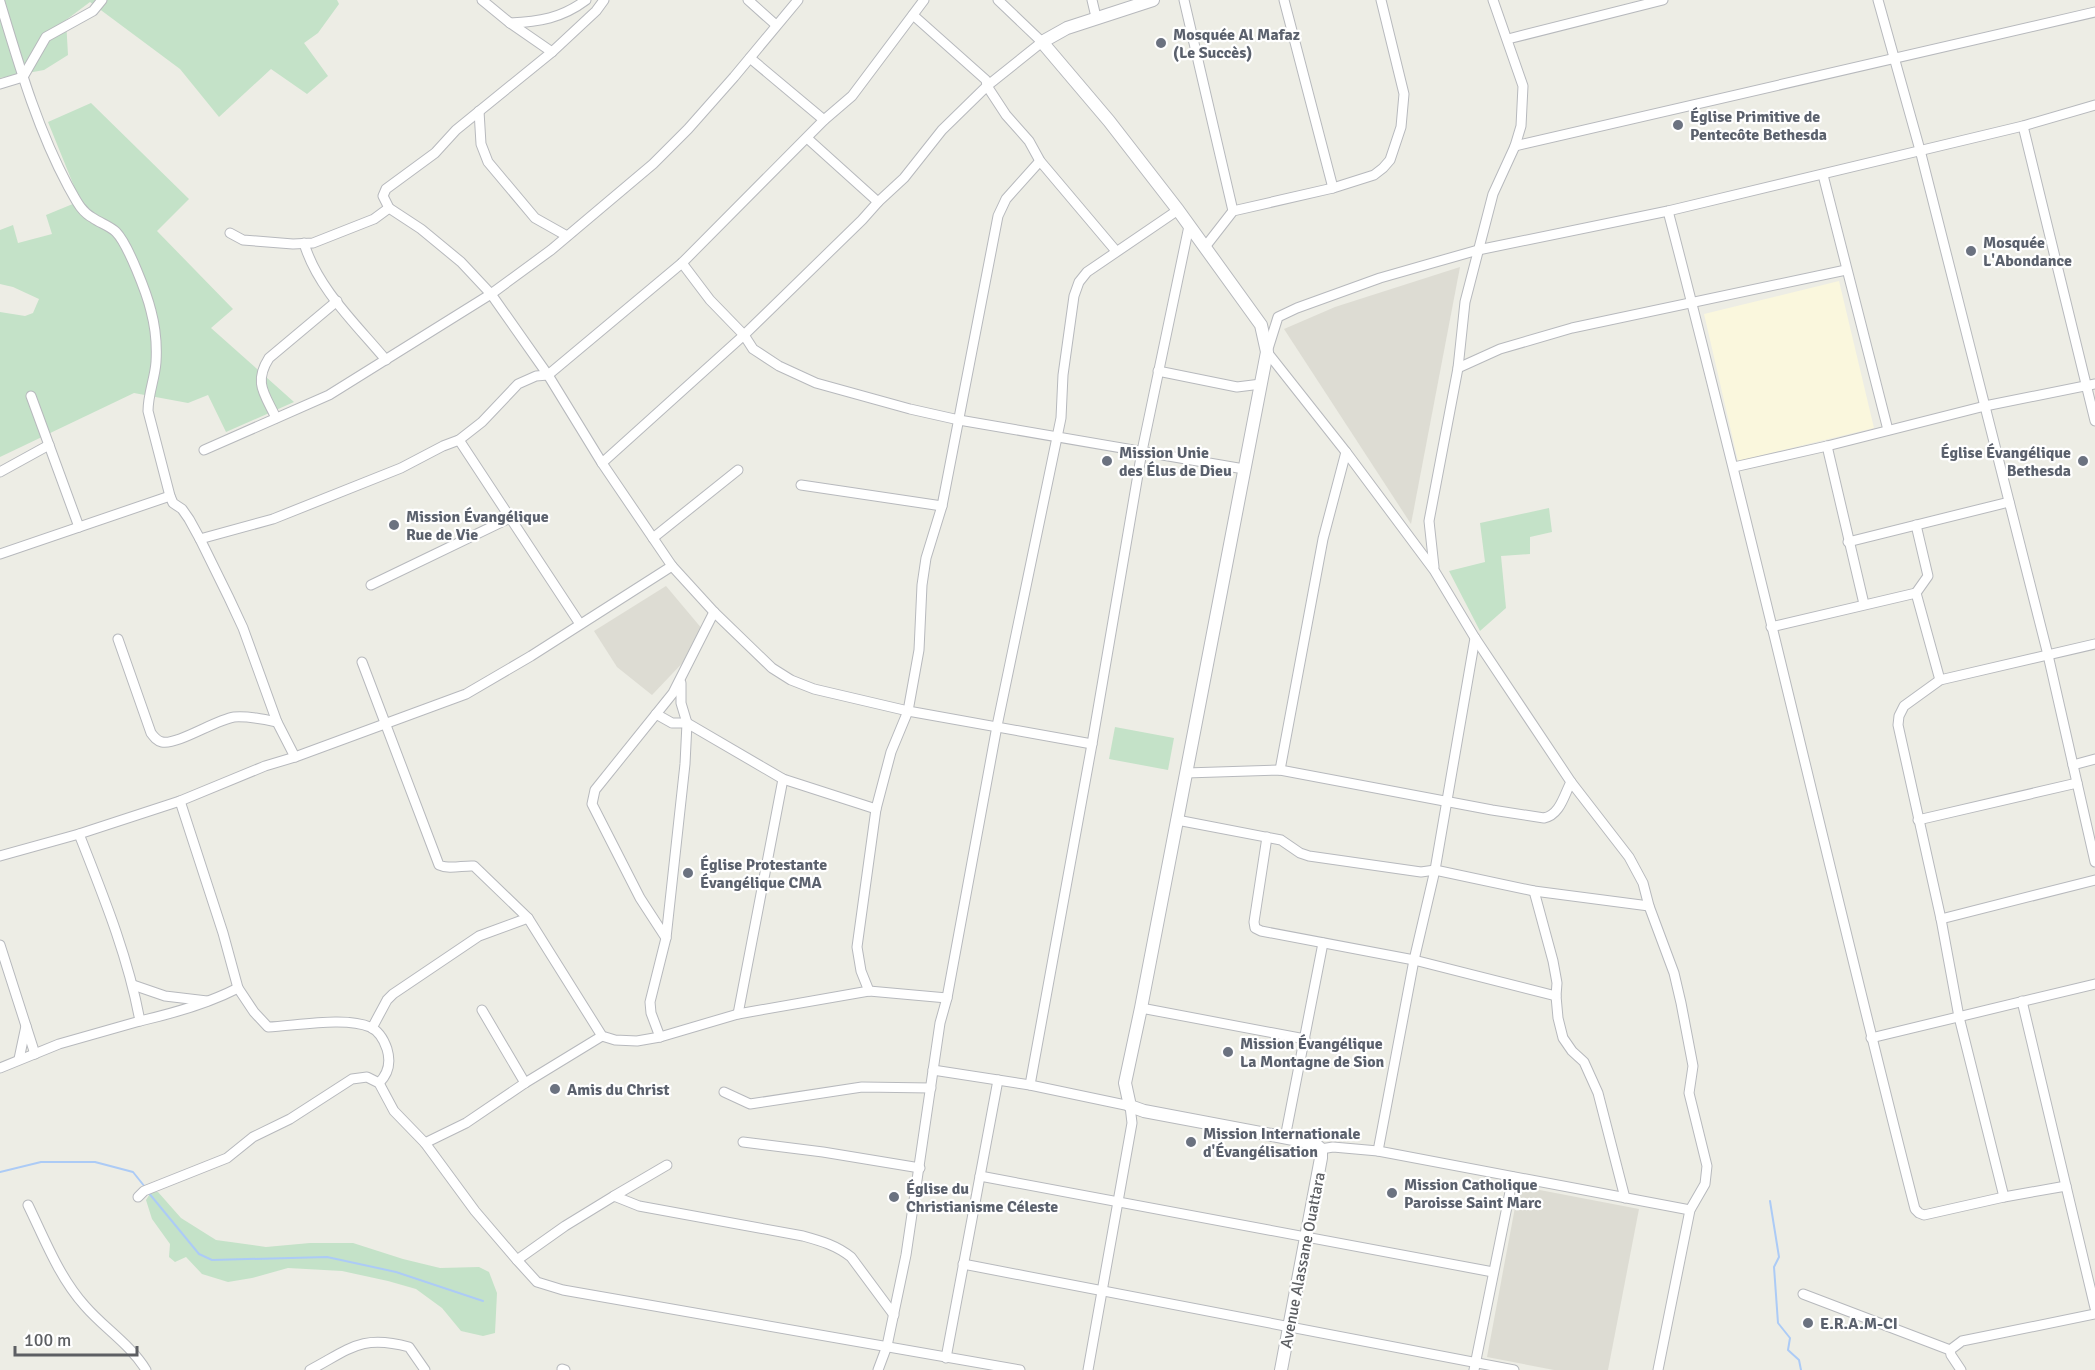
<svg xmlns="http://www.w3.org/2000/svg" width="2095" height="1370" font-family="Signika,sans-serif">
<rect width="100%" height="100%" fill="#edede5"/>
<path fill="#faf7dd" d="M 1839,281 L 1874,428 L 1738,461 L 1704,314 Z"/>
<g fill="#dddcd3">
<path d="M 1460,267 L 1411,524 L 1284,329 L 1335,307 Z"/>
<path d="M 666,586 L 708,636 L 652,695 L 617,667 L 594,631 Z"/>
<path d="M 1519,1186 L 1639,1209 L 1608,1370 L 1554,1370 L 1487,1357 Z"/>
</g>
<g fill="#c4e2c8">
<path d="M 0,0 L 337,0 L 339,4 L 318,33 L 304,43 L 328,76 L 307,94 L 271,69 L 219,117 L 180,69 L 90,2 L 66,20 L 68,55 L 44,70 L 0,78 Z"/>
<path d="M 91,103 L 189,199 L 157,231 L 233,309 L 211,328 L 294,402 L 226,432 L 208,395 L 188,403 L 134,393 L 0,457 L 0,312 L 25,316 L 33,313 L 39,299 L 13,287 L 0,284 L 0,230 L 13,225 L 18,243 L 52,234 L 46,215 L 80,201 L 48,122 Z"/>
<path d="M 1549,508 L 1552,532 L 1530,537 L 1530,554 L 1501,556 L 1506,608 L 1480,631 L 1449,571 L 1485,562 L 1480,523 Z"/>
<path d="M 1115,727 L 1174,738 L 1168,770 L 1109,759 Z"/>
<path d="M 151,1192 L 158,1192 L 181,1218 L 216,1240 L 266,1247 L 310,1243 L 353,1243 L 403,1259 L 440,1268 L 479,1267 L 489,1272 L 497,1293 L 495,1333 L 483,1336 L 461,1331 L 442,1308 L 416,1289 L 388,1281 L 342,1271 L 288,1268 L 252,1278 L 228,1282 L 202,1274 L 186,1257 L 175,1262 L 169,1257 L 170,1244 L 152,1219 L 146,1200 Z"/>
</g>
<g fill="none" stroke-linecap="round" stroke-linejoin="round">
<g stroke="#accbf6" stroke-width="2">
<path d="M 0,1172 L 41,1162 L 95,1162 L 133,1172 L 145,1187"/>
<path d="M 148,1192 L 199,1254 L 212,1260 L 327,1257 L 396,1272 L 483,1301"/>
<path d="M 1770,1201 L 1779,1257 L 1774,1267 L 1778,1323 L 1790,1338 L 1788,1350 L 1799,1360 L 1801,1370"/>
</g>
<defs>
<g id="minor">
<path d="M 482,0 L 510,23 L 552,52"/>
<path d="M 604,0 L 596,11 L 552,52 L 456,130 L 435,153 L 386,189 L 383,196 L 389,208 L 421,229 L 461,262 L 491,294 L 548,375 L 602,463 L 672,566 L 714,612 L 772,668 L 791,680 L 814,689 L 908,711 L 1092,744"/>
<path d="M 748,0 L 776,25"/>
<path d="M 998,0 L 1042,42 L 987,86 L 1006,115 L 1029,141 L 1040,161 L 1116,251"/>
<path d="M 1092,0 L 1096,17"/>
<path d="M 1184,0 L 1233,211"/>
<path d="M 1284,0 L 1333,188"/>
<path d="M 1878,0 L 1920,150 L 2048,655 L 2095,862"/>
<path d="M 0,2 C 19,65 37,128 68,186 C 75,198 80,211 93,218 C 100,223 110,226 116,232 C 128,244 147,294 151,311 C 155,326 157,346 156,362 C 155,378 148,394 148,411 L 170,496 L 173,503 L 182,509 L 189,519 L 200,539 L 229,598 L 243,628 L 277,722 L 295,757"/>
<path d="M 510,23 C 539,22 562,18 586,0"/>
<path d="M 1508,39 L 1663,0"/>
<path d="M 750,58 L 824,120"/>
<path d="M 0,84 L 23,77 L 46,37 L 93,11 L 102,0"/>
<path d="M 479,111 L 481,144 L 488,162 L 535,218 L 567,236"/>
<path d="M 2023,126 L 2095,421"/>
<path d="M 807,138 L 878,202"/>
<path d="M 1515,146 L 2095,12"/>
<path d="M 1823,175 L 1888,430"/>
<path d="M 1668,211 C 1755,543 1830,877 1915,1209 L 1919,1213 L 1924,1215 L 2004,1197 L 2066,1186"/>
<path d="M 230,233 L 243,240 L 293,244 L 313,243 L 374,219 L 389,208"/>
<path d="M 304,243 C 317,288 357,325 386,360"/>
<path d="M 1205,247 L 1233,211 L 1333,188 L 1374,175 L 1383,168 L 1390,160 L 1401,127 L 1404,94 L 1381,0"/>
<path d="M 682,263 L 710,300 L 744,335 L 753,349 L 779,366 L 816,383 L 910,409 L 959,420 L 1244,469"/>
<path d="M 1458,368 L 1500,349 L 1572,328 L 1846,270"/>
<path d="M 1158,371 L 1237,387 L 1261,384"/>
<path d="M 31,396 L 79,527"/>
<path d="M 276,418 C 265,394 253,383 269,358 L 337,301"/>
<path d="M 459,440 L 580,624"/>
<path d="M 1827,446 L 1864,604"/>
<path d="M 204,450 L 329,395 L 491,294 L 551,250 L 653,164 L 688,129 L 734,77 L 798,0"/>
<path d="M 602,463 L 744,335 L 862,220 L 878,202 L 904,178 L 942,130 L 987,86 L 986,80 L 913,15"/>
<path d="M 1734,467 L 1827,446 L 1985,406 L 2095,384"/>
<path d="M 0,472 L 49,445"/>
<path d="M 801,485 L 942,506"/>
<path d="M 1916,525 L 1928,576 L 1916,593 L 1940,680"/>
<path d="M 653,538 L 738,470"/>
<path d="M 200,539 L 273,519 L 401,468 L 443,446 L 459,440 L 482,422 L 518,384 L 536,376 L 548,375 L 682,263 L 824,120 L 852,96 L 924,0"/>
<path d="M 1848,542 L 2009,502"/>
<path d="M 0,554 L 170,496"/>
<path d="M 1434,567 L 1429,521 L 1458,368 L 1465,302 L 1493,194 L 1515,146 L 1521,126 L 1523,86 L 1493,0"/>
<path d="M 371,585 L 510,518"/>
<path d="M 1771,627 L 1916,593"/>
<path d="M 118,639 L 151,733 C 154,737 157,741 162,742 C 178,745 215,720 234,717 C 249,716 263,719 277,722"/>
<path d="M 362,662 L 439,865 C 450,870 463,865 474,866 L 528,918 L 602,1036 L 615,1040 L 637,1041 L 660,1037 L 738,1014 L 869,991 L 947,998"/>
<path d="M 656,714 L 672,723 L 687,723 L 783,779 L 876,809"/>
<path d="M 2073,765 L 2095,759"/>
<path d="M 1280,770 L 1323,539 L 1346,452"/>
<path d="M 1186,773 L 1280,770 L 1492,810 L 1544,818 C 1560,815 1564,795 1571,782"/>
<path d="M 180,801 L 223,933 L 238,988"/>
<path d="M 1177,820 L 1281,840 L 1300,853 L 1309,856 L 1421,872 L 1435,870 L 1534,891 L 1649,906"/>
<path d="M 1918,820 L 2077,783"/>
<path d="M 1267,837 L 1254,922 L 1255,928 L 1261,931 L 1414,960 L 1556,996"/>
<path d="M 0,856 L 79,834 L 180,801 L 265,766 L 295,757 L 466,694 L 531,656 L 672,566"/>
<path d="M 1534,891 L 1553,961 L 1557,983 L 1556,996 L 1558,1018 L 1563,1038 L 1572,1051 L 1584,1062 L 1598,1093 L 1625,1198"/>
<path d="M 1941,919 L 2095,880"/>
<path d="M 666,938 L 640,898 L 592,804 L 595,790 L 673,693 L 714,612"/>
<path d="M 0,945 L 35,1054"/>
<path d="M 133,985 L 165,996 L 207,1001"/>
<path d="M 869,991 L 861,971 L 857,947 L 876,809 L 891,752 L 908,711 L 919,650 L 922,585 L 926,558 L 942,506 L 998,216 L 1006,199 L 1040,161"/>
<path d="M 2022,1001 L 2095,1308"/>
<path d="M 1141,1008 L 1305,1039"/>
<path d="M 482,1010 L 525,1083"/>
<path d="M 738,1014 L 783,779"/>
<path d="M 140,1021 C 175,1013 207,1004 238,988 L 254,1012 L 268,1027 C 295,1026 346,1016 370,1027 C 379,1031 384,1040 387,1049 C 391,1062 389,1073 379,1083"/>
<path d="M 372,1028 L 387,1000 L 393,994 L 479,936 L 528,918"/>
<path d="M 660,1037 L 651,1013 L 650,1002 L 666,938 L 685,764 L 687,723 L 681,703 L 681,683"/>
<path d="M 1871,1038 L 2095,984"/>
<path d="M 19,1059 L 26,1026"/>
<path d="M 0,1068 L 59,1044 L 140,1021 C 128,956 103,895 79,834"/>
<path d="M 933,1070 L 1030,1085 L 1130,1106 L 1132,1123 L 1088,1370"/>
<path d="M 1030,1085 L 1092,744 L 1142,451 L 1189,226"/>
<path d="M 724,1092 L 750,1104 L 862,1087 L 931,1088"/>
<path d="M 1285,1138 L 1323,943"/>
<path d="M 743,1142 L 823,1152 L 920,1168"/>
<path d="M 425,1143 L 475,1211 L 517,1260 L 565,1226 L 614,1196 L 639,1206 L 803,1236 C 821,1241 836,1245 851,1257 L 894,1315"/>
<path d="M 1321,1149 L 1333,1147 L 1378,1151 L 1690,1210"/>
<path d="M 1378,1151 L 1414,960 L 1435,870 L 1475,638"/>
<path d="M 980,1176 L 1493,1272"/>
<path d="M 614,1196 L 667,1165"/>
<path d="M 138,1197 L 144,1191 L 227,1158 L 253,1137 L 290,1119 L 352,1079 L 367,1077 L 379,1083 L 394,1111 L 425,1143 L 466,1123 L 525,1083 L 602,1036"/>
<path d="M 2004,1197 L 1959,1017 L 1941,919 L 1898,725 L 1899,716 L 1904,706 L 1940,680 L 2095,644"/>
<path d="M 28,1205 C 45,1240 59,1277 85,1306 C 104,1328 131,1345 146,1370"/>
<path d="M 517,1260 L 537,1282 L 563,1290 L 1020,1370"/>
<path d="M 963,1264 L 1514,1370"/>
<path d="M 1803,1294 L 1950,1350 L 1951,1355 L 1961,1370"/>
<path d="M 1950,1350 L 1962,1341 L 2095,1314"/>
<path d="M 946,1358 L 998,1080"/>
<path d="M 562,1369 L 565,1370"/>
<path d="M 310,1370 C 350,1349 361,1334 409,1347 L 425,1370"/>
<path d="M 878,1370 L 887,1346 L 906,1255 L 940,1023 L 947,998 L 997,726 L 1061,418 L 1063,375 L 1074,296 L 1079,282 L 1087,272 L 1178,210"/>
<path d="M 1474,1370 L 1513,1177"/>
<path d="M 1658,1370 L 1690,1210 L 1705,1184 L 1707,1166 L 1689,1093 L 1693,1066 L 1681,1003 L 1674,973 L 1649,906 L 1643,883 L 1629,857 L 1571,782 L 1475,638 L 1434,570 L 1346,452 L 1267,352 L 1278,317 L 1297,308 L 1380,278 L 1478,250 L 1668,211 L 2023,126 L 2095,105"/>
</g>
<path id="tertiary" d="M 1153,0 L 1067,28 L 1042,42 L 1109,121 L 1178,210 L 1261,325 L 1267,352 L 1141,1008 L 1125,1083 L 1130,1106 L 1144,1111 L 1314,1143 L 1321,1149 L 1321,1158 L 1281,1370"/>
</defs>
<use href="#minor" stroke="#b7b9bd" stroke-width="11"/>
<use href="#tertiary" stroke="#b7b9bd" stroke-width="14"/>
<use href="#minor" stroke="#fff" stroke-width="9"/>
<use href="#tertiary" stroke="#fff" stroke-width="12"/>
</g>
<g fill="#6b7280" stroke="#fff" stroke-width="2">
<circle cx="1161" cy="43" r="6"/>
<circle cx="1678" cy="125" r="6"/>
<circle cx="1971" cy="251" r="6"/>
<circle cx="1107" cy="461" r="6"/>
<circle cx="2083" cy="461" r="6"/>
<circle cx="394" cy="525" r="6"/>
<circle cx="688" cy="873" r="6"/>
<circle cx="1228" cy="1052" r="6"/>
<circle cx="555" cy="1089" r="6"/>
<circle cx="1191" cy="1142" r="6"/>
<circle cx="1392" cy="1193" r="6"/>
<circle cx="894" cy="1197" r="6"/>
<circle cx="1808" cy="1323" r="6"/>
</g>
<g text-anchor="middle" stroke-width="4.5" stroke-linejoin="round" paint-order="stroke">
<g font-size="16" font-weight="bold" fill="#5b616d" stroke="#fff" text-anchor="start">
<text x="1173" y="40">Mosquée Al Mafaz<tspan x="1173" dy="18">(Le Succès)</tspan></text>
<text x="1690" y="122">Église Primitive de<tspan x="1690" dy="18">Pentecôte Bethesda</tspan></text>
<text x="1983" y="248">Mosquée<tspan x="1983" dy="18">L'Abondance</tspan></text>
<text x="1119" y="458">Mission Unie<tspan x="1119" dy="18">des Élus de Dieu</tspan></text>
<text x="2071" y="458" text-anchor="end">Église Évangélique<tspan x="2071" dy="18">Bethesda</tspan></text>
<text x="406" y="522">Mission Évangélique<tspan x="406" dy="18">Rue de Vie</tspan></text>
<text x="700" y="870">Église Protestante<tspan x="700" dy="18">Évangélique CMA</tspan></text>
<text x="1240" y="1049">Mission Évangélique<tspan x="1240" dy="18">La Montagne de Sion</tspan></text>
<text x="567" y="1095">Amis du Christ</text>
<text x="1203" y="1139">Mission Internationale<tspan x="1203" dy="18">d'Évangélisation</tspan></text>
<text x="1404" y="1190">Mission Catholique<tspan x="1404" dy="18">Paroisse Saint Marc</tspan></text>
<text x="906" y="1194">Église du<tspan x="906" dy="18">Christianisme Céleste</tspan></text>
<text x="1820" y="1329">E.R.A.M-CI</text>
</g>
<g font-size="16" fill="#5d5f63" stroke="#fff">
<text transform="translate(1302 1260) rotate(-79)" y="6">Avenue Alassane Ouattara</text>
</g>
</g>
<path d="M15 1346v9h122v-9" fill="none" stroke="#5d5f63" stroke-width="3"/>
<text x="24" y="1346" font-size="18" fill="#5d5f63" stroke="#ffffff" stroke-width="4.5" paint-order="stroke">100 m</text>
</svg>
